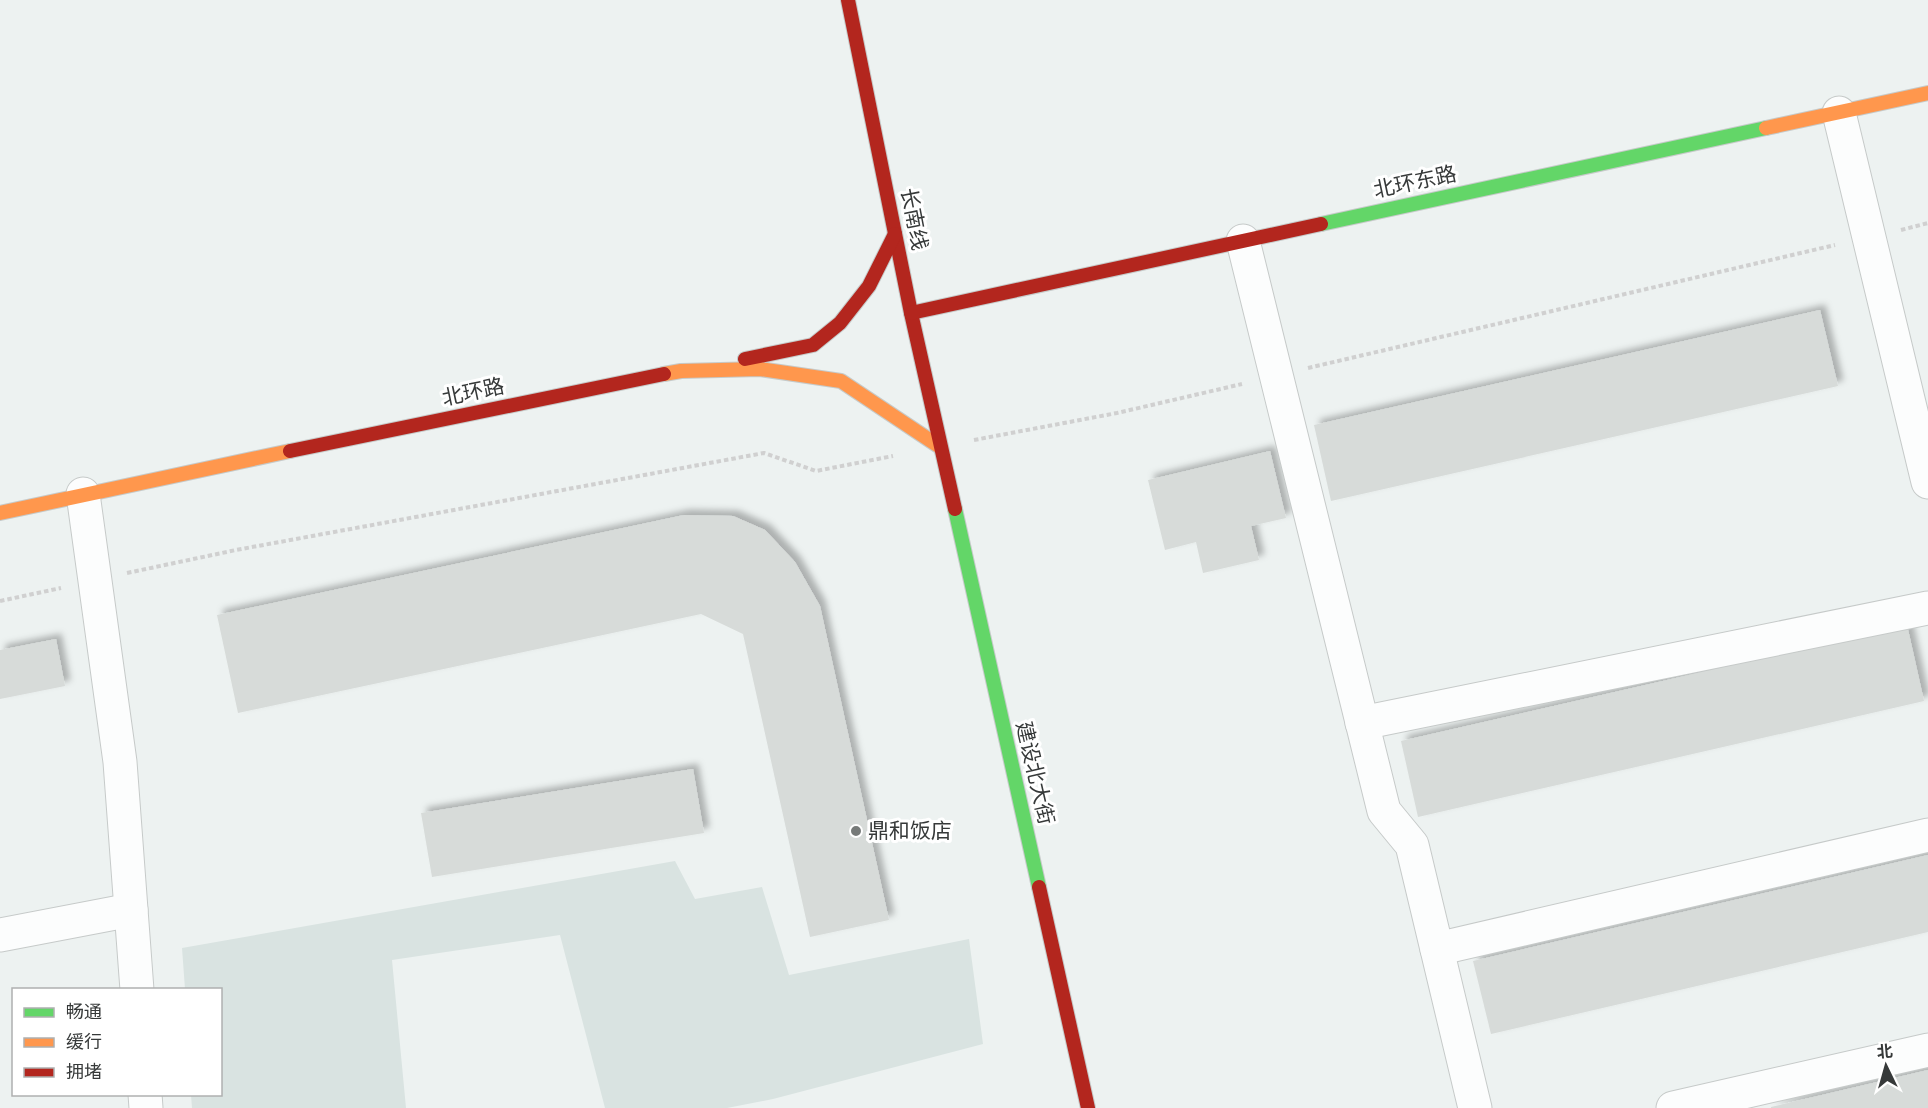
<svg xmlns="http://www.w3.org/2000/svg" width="1928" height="1108" font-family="Mulish,'Noto Sans SC',sans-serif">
<defs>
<filter id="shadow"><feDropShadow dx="5.5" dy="-5.5" stdDeviation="3" flood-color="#0004"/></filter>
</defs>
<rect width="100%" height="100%" fill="#edf2f1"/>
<path fill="#d9e3e1" d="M 675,861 L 695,899 L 762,887 L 789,975 L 969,939 L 983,1044 L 773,1099 L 727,1108 L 605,1108 L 560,935 L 392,960 L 406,1108 L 192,1108 L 191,1095 L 220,1094 L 220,990 L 185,989 L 182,948 Z"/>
<g fill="#d7dbd9" filter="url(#shadow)">
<path d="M 1820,310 L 1838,386 L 1331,501 L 1314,425 Z"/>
<path d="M 1270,451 L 1286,518 L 1251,526 L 1259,560 L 1203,573 L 1196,542 L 1165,550 L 1148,480 Z"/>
<path d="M 684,515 L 733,516 L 765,530 L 795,562 L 820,606 L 889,920 L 810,937 L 743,634 L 701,614 L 238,713 L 217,615 Z"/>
<path d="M 1907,625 L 1924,701 L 1418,817 L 1401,741 Z"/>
<path d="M 56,639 L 65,686 L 0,699 L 0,650 Z"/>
<path d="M 693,769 L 704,833 L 432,877 L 421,813 Z"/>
<path d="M 1928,855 L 1928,932 L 1491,1034 L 1473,961 Z"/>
<path d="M 1928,1070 L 1928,1108 L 1771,1108 L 1771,1107 Z"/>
</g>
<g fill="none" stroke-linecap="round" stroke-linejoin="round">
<defs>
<g id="street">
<path d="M 1839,113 L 1928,482"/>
<path d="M 1243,241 L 1384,811 L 1412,845 L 1475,1108"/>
<path d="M 83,494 L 120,762 L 137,990"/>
<path d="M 1362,723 L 1928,608"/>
<path d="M 0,935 L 131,910"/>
<path d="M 1437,949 L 1928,835"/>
<path d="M 145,1094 L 146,1108"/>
<path d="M 1673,1108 L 1928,1050"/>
</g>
<g id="fast">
<path d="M 1321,224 L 1766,128"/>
<path d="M 955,509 L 1039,887"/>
</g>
<g id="slow">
<path d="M 1766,128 L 1928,93"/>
<path d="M 664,374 L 681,371 L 760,369 L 841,381 L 940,447"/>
<path d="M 0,513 L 290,451"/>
</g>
<g id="jam">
<path d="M 848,0 L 911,313 L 955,509"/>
<path d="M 911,313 L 1321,224"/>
<path d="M 745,359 L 813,345 L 840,323 L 869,286 L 895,234"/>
<path d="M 290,451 L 664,374"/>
<path d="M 1039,887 L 1088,1108"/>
</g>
</defs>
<use href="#street" stroke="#c6cac9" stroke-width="35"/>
<use href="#fast" stroke="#c6cac9" stroke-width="16"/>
<use href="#slow" stroke="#c6cac9" stroke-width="16"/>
<use href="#jam" stroke="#c6cac9" stroke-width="16"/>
<g stroke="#d0d0d0" stroke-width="4" stroke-dasharray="4.5 3" stroke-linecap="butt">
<path d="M 1901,230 L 1928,223"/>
<path d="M 1308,368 L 1835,245"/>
<path d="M 974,440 L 1117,413 L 1242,384"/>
<path d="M 127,573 L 236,550 L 764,453 L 816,471 L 893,456"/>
<path d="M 0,601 L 61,588"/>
</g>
<use href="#street" stroke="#fcfdfd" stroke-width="33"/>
<use href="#fast" stroke="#63d668" stroke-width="14"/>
<use href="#slow" stroke="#ff974d" stroke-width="14"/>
<use href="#jam" stroke="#b3261e" stroke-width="14"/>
</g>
<circle fill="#767a79" stroke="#fff" stroke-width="2" cx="856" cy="831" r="6"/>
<g text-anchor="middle" stroke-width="6" stroke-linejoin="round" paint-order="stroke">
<g font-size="21" fill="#363939" stroke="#fff">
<text transform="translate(1415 182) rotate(-12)" y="7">北环东路</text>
<text transform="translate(914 219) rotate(79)" y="7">长南线</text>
<text transform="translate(473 392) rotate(-12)" y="7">北环路</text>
<text transform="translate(1035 773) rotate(77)" y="7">建设北大街</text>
</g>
<g font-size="21" fill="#363939" stroke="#fff" text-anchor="start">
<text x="868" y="838">鼎和饭店</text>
</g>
</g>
<rect x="12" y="988" width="210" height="108" fill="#ffffff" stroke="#afb0b0" stroke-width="1.5"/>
<rect x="24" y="1008" width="30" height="9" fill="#63d668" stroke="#afb0b0" stroke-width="1.5"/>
<text x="66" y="1018" font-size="18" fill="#363939">畅通</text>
<rect x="24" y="1038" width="30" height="9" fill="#ff974d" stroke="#afb0b0" stroke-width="1.5"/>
<text x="66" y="1048" font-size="18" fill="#363939">缓行</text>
<rect x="24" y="1068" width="30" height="9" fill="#b3261e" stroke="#afb0b0" stroke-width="1.5"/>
<text x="66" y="1078" font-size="18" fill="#363939">拥堵</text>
<g transform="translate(1886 1066) rotate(355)" stroke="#ffffff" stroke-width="4.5" paint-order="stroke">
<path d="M0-4.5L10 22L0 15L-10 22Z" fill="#363939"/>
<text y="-9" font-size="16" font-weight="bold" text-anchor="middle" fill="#363939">北</text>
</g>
</svg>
